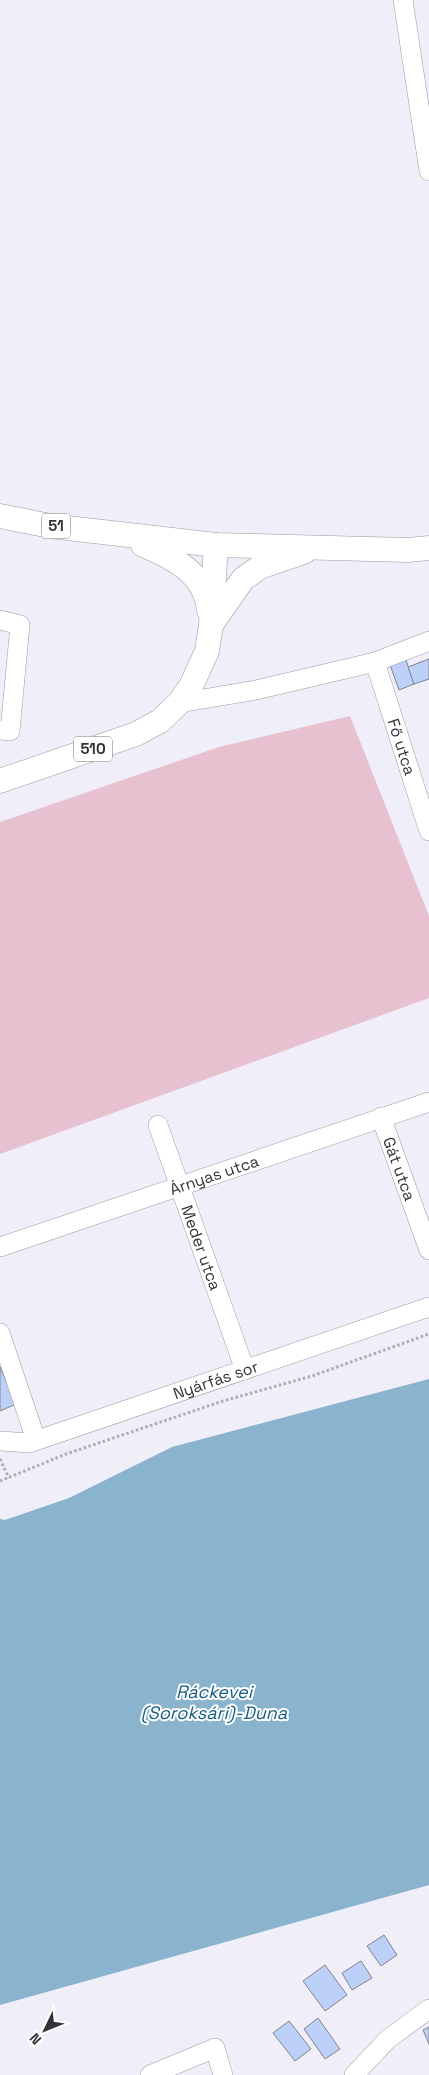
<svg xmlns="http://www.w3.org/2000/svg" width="429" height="2075" font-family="'Space Grotesk',sans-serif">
<rect width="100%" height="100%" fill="#f0eef8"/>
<path fill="#e8c1d1" d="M 350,716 L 429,916 L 429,998 L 0,1154 L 0,822 L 219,747 Z"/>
<path fill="#8ab4ce" d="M 429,1379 L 429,1885 L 0,2005 L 0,1519 L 5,1520 L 69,1498 L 172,1447 Z"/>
<g fill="#bdd1f8" stroke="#80848c">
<path d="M 405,657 L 414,684 L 399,690 L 389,662 Z"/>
<path d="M 429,659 L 429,679 L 414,684 L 408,667 Z"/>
<path d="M 0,1367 L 16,1404 L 0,1411 Z"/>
<path d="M 384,1935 L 397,1955 L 381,1966 L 367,1946 Z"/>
<path d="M 361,1961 L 372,1978 L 352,1990 L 342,1973 Z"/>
<path d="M 325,1965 L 347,1995 L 325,2011 L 303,1981 Z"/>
<path d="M 318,2018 L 340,2049 L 325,2059 L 304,2029 Z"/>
<path d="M 289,2021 L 311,2049 L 295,2061 L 273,2033 Z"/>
<path d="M 429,2027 L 429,2044 L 423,2030 Z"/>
</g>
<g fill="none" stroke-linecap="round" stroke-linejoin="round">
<defs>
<g id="minor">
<path d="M 403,0 L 429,171"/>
<path d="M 0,620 L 20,625 L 10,731 L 0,730"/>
<path id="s1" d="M 375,662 L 429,831"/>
<path d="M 179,703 L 256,690 L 375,662 L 429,641"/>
<path id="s2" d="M 381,1117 L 429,1250"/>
<path id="s3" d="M 158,1125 L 245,1370"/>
<path id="s4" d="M 0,1247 L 429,1102"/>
<path d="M 0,1333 L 36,1440"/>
<path id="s5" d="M 0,1441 L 29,1443 L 429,1307"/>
<path d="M 150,2075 L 215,2048 L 223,2075"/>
<path d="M 354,2075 L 388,2039 L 429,2009"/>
</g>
<g id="major">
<path d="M 0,516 L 50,526 L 216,545 L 408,550 L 429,548"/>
<path d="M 143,545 C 174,558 205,573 209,610"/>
<path d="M 211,625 L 243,579 L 260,567 L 304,552"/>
<path d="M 0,781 L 136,734 L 160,721 L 179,703 L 191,686 L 207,651 L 211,625 L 216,545"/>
</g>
</defs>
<use href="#minor" stroke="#9b99a2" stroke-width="20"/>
<use href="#major" stroke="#9b99a2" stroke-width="25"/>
<g stroke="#adabb3" stroke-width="3" stroke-dasharray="2.5 2.5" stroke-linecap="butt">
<path d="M 0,1459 L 9,1478"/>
<path d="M 0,1481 L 66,1454 L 223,1401 L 312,1376 L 429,1334"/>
</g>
<use href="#minor" stroke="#fff" stroke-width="19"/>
<use href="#major" stroke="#fff" stroke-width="24"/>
</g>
<g text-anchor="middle" stroke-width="4" stroke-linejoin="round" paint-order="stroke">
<g fill="#fff" stroke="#707072" stroke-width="1">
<rect x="42" y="513.5" width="28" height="25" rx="4"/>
<rect x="74" y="736.5" width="38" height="25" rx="4"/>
</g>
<g font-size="15" font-weight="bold" fill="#333236">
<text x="56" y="531">51</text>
<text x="93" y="754">510</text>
</g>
<g font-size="16" fill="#333236" stroke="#fff">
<text dy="6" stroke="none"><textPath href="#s1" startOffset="89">Fő utca</textPath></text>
<text dy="6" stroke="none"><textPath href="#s2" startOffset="55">Gát utca</textPath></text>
<text dy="6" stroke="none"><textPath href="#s4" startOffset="226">Árnyas utca</textPath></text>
<text dy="6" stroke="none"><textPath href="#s3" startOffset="130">Meder utca</textPath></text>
<text dy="6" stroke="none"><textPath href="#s5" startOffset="226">Nyárfás sor</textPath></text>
</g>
<g font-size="18" font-style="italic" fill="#165f83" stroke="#fff">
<text x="214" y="1698">Ráckevei<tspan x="214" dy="21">(Soroksári)-Duna</tspan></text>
</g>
</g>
<g transform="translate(45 2030) rotate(227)" stroke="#ffffff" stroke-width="4" paint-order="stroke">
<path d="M0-4L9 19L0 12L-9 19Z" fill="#333236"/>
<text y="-8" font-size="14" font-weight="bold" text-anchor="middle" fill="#333236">N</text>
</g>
</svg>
